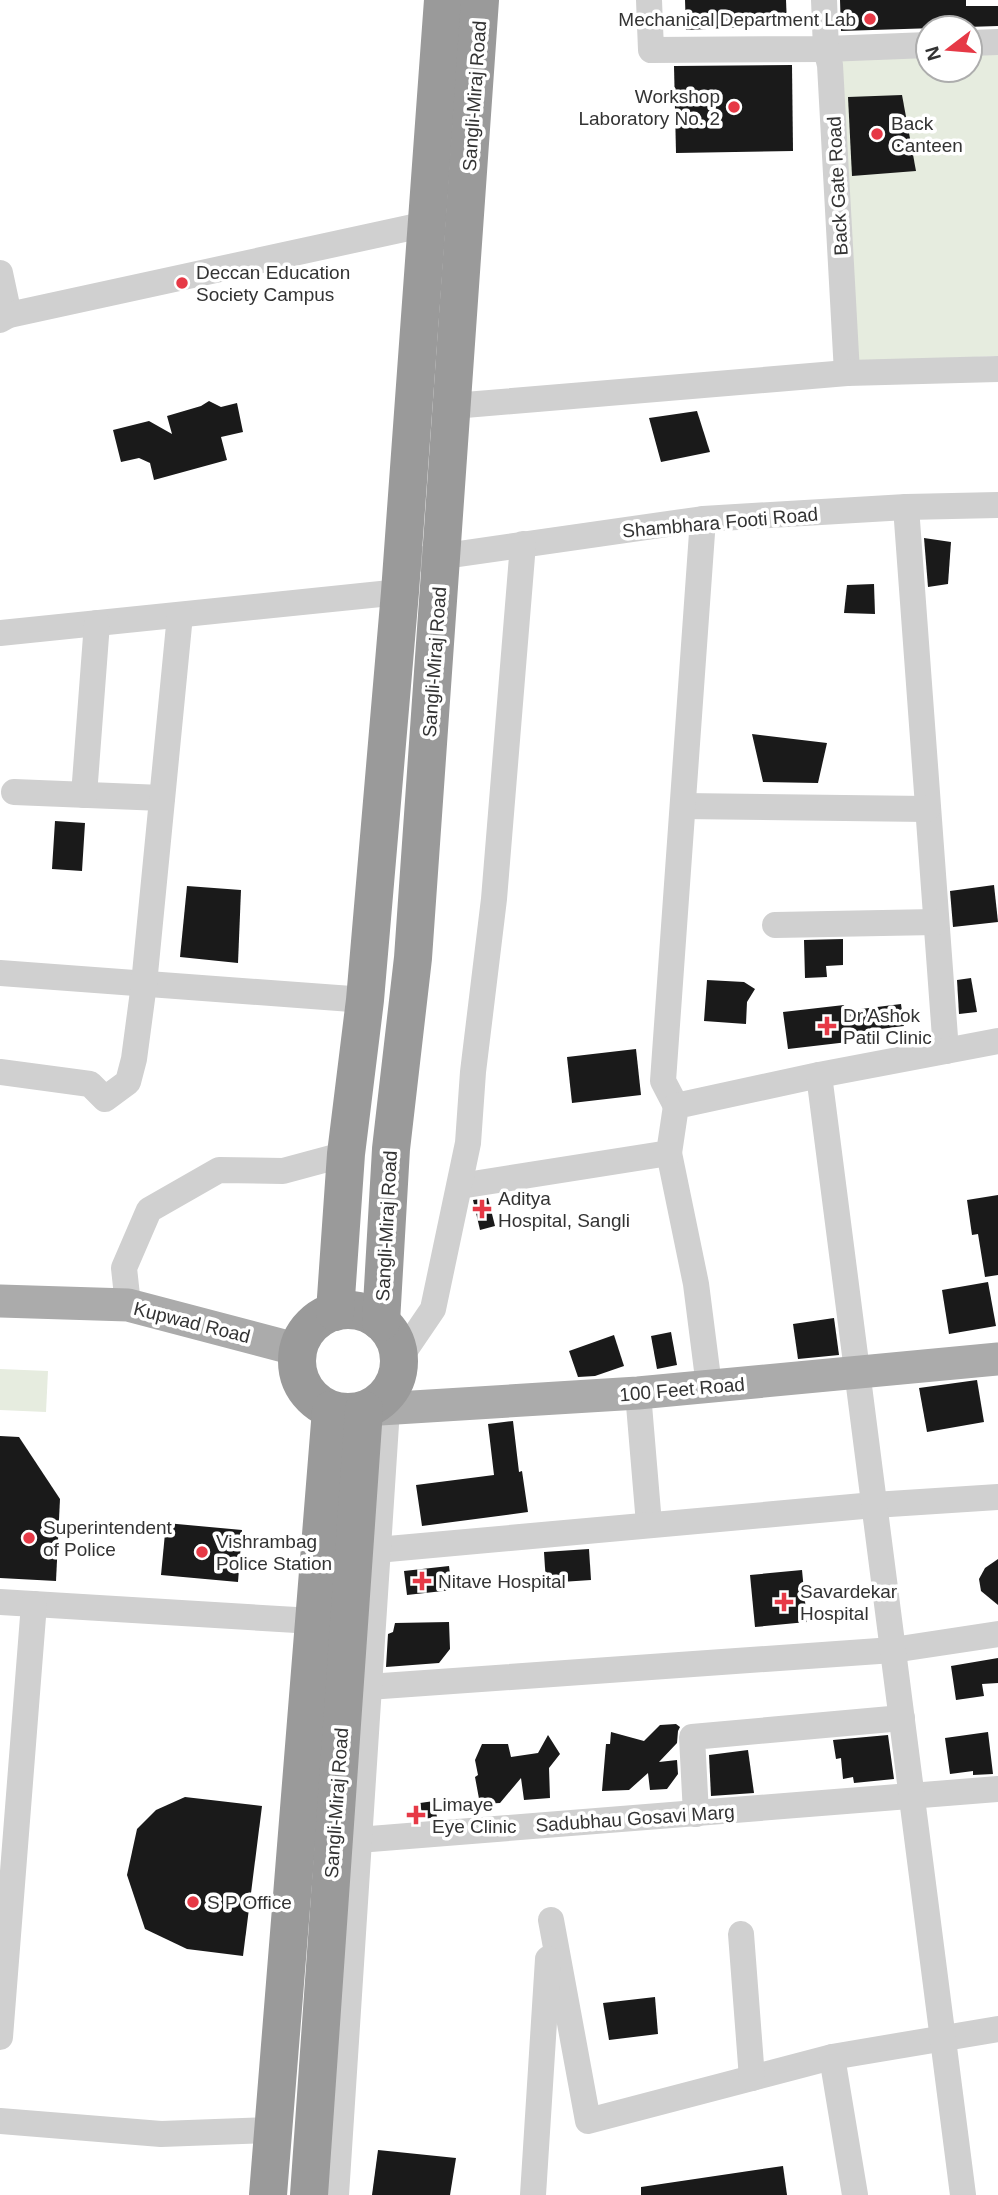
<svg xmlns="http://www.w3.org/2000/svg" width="998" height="2195" font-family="Helvetica,sans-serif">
<rect width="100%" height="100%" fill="#fff"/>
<g fill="#e6ecdf">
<path d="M 998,52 L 998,356 L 858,362 L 839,56 L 928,54 L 928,70 L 970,70 L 970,53 Z"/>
<path d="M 0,1369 L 48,1371 L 46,1412 L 0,1410 Z"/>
</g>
<g fill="#1a1a1a">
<path d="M 685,0 L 786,0 L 787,25 L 686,30 Z"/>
<path d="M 840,0 L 966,0 L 966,6 L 998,6 L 998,26 L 841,31 Z"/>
<path d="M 792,65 L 793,151 L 676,153 L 674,66 Z"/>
<path d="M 902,95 L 916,171 L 852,176 L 848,97 Z"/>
<path d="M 209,401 L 221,407 L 237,403 L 243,432 L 221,437 L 227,460 L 154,480 L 150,463 L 139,458 L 121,462 L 113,430 L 149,421 L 172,434 L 167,416 L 201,406 Z"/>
<path d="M 697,411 L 710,452 L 661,462 L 649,418 Z"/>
<path d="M 924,538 L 951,542 L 948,584 L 928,587 Z"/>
<path d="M 874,584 L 875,614 L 844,613 L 847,585 Z"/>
<path d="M 752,734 L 827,743 L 818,783 L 763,782 Z"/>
<path d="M 55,821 L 85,823 L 82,871 L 52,869 Z"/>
<path d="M 994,885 L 998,922 L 953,927 L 950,891 Z"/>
<path d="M 187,886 L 241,890 L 238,963 L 180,957 Z"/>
<path d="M 843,939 L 843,965 L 826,966 L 827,977 L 805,978 L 804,940 Z"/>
<path d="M 971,978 L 977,1012 L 959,1014 L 957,980 Z"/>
<path d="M 707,980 L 744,982 L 755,989 L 747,1002 L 746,1024 L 704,1021 Z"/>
<path d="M 901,1004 L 904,1026 L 864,1031 L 865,1040 L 788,1049 L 783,1012 L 844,1005 L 845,1011 Z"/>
<path d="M 636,1049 L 641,1095 L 572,1103 L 567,1057 Z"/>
<path d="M 998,1195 L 998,1275 L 985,1277 L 978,1234 L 972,1235 L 967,1200 Z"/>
<path d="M 488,1198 L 495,1226 L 480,1230 L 473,1200 Z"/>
<path d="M 988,1282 L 996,1326 L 949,1334 L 942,1290 Z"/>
<path d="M 834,1318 L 839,1355 L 798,1359 L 793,1324 Z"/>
<path d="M 671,1332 L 677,1365 L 657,1369 L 651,1336 Z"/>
<path d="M 614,1335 L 624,1366 L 595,1376 L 578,1377 L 569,1351 Z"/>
<path d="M 977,1380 L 984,1422 L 927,1432 L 919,1388 Z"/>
<path d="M 513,1421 L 519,1472 L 522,1471 L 528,1512 L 422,1526 L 416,1485 L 494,1475 L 488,1424 Z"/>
<path d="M 0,1436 L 19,1437 L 60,1499 L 56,1581 L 0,1578 Z"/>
<path d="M 166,1523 L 242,1530 L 238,1582 L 161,1575 Z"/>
<path d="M 589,1549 L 591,1580 L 546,1583 L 544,1552 Z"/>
<path d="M 998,1559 L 998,1605 L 981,1591 L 979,1579 L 985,1568 Z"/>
<path d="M 449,1566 L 452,1590 L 407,1595 L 404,1571 Z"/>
<path d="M 802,1570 L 807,1622 L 755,1627 L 750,1575 Z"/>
<path d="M 449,1622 L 450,1649 L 439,1663 L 386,1667 L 388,1634 L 393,1632 L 395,1623 Z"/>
<path d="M 998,1658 L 998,1683 L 982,1684 L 984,1696 L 956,1700 L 951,1666 Z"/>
<path d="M 676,1724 L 680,1727 L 678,1731 L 677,1743 L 659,1762 L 677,1760 L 678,1774 L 667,1789 L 650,1790 L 648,1773 L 629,1790 L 602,1791 L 606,1744 L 610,1744 L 611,1732 L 644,1741 L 660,1725 Z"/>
<path d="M 988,1732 L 993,1774 L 973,1775 L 973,1771 L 950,1774 L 945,1738 Z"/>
<path d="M 548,1735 L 560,1754 L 549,1768 L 550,1798 L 524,1800 L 521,1778 L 500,1803 L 480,1804 L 475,1777 L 478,1775 L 475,1760 L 482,1744 L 508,1744 L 511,1757 L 538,1753 Z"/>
<path d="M 888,1735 L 894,1779 L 854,1783 L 853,1777 L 843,1779 L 841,1758 L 836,1759 L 833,1740 Z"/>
<path d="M 748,1750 L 754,1793 L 711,1796 L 709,1755 Z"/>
<path d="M 185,1797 L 262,1806 L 243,1956 L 187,1949 L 145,1929 L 127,1875 L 137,1829 L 156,1810 Z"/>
<path d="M 434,1801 L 437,1817 L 423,1819 L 420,1803 Z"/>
<path d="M 655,1997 L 658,2034 L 609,2040 L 603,2003 Z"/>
<path d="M 378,2150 L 456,2158 L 450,2195 L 372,2195 Z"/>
<path d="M 783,2166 L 787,2195 L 641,2195 L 641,2187 Z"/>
</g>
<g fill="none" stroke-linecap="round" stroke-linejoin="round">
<g stroke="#d0d0d0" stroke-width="26">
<path d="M 649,0 L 651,50 L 826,49 L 928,45"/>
<path d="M 824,0 L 826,49 L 830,65 L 847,373"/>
<path d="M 970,43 L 998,42"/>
<path d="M 0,273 L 9,315"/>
<path d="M 0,320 L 9,315 L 427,224"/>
<path d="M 453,406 L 847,373 L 998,369"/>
<path d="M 906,507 L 946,1051"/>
<path d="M 424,559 L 703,519 L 906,507 L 998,505"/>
<path d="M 0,633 L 400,592"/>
<path d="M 14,792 L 162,798"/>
<path d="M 84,795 L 97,623"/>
<path d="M 683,806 L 927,809"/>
<path d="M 775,925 L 936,922"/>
<path d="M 0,973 L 365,1000"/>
<path d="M 0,1072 L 90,1084 L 105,1099 L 128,1082 L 134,1059 L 144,984 L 180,615"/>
<path d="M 676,1106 L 663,1081 L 703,519"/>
<path d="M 669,1153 L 696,1284 L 709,1386"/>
<path d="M 460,1186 L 669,1153 L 676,1106 L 819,1075"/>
<path d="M 128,1305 L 124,1268 L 149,1210 L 219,1170 L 283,1171 L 346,1154"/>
<path d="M 399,1359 L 433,1309 L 468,1143 L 473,1072 L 494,899 L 523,544"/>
<path d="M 638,1393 L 649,1524"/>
<path d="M 377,1550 L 874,1505 L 998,1497"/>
<path d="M 0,1602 L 313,1621"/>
<path d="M 368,1687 L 893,1650 L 998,1634"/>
<path d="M 696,1814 L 692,1737 L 902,1718"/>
<path d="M 358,1840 L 998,1789"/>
<path d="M 551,1920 L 588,2121 L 832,2057 L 998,2029"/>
<path d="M 741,1934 L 752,2078"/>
<path d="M 0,2037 L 34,1604"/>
<path d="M 832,2057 L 855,2195"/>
<path d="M 0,2121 L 161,2134 L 273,2130"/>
<path d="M 336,2195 L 387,1409"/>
<path d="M 533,2195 L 548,1959"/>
<path d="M 963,2195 L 819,1075 L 998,1041"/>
</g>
<g stroke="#ababab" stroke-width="33">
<path d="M 0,1301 L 128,1305 L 299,1350"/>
<path d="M 364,1410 L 638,1393 L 998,1359"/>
</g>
<g stroke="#9a9a9a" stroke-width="38">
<circle cx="348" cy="1361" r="51"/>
<path d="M 335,1312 L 346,1154 L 365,1000 L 400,592 L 443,0"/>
<path d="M 381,1322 L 391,1149 L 413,958 L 480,0"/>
<path d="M 268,2195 L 331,1410"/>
<path d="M 309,2195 L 364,1410"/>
</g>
</g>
<g fill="#e63946" stroke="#fff" stroke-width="2.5">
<circle cx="870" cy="19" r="7"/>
<circle cx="734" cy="107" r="7"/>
<circle cx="877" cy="134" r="7"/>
<circle cx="182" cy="283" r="7"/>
<path d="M823.5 1015.5h7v7h7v7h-7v7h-7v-7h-7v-7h7z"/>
<path d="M478.5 1198.5h7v7h7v7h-7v7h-7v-7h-7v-7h7z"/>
<circle cx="29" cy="1538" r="7"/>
<circle cx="202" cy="1552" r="7"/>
<path d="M418.5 1570.5h7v7h7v7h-7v7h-7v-7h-7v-7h7z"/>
<path d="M780.5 1591.5h7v7h7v7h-7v7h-7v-7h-7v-7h7z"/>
<path d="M412.5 1804.5h7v7h7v7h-7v7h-7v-7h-7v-7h7z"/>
<circle cx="193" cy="1902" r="7"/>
</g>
<g text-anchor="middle" stroke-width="7" stroke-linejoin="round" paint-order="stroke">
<g font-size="19" fill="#333" stroke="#fff" text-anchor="start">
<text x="856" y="26" text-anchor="end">Mechanical Department Lab</text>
<text x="720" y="103" text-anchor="end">Workshop<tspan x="720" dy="22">Laboratory No. 2</tspan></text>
<text x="891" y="130">Back<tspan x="891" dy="22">Canteen</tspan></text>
<text x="196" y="279">Deccan Education<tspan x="196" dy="22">Society Campus</tspan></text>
<text x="843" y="1022">Dr Ashok<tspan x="843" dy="22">Patil Clinic</tspan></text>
<text x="498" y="1205">Aditya<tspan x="498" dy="22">Hospital, Sangli</tspan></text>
<text x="43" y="1534">Superintendent<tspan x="43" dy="22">of Police</tspan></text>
<text x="216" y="1548">Vishrambag<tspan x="216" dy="22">Police Station</tspan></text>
<text x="438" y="1588">Nitave Hospital</text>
<text x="800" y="1598">Savardekar<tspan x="800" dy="22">Hospital</tspan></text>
<text x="432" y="1811">Limaye<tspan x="432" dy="22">Eye Clinic</tspan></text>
<text x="207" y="1909">S P Office</text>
</g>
<g font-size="19" fill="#333" stroke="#fff">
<text transform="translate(474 96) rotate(-86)" y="7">Sangli-Miraj Road</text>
<text transform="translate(837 186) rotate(-93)" y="7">Back Gate Road</text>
<text transform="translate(720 522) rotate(-5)" y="7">Shambhara Footi Road</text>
<text transform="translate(434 662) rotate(-86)" y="7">Sangli-Miraj Road</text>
<text transform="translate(386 1226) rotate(-87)" y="7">Sangli-Miraj Road</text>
<text transform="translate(192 1322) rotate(14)" y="7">Kupwad Road</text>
<text transform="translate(682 1389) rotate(-5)" y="7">100 Feet Road</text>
<text transform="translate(336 1803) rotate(-86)" y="7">Sangli-Miraj Road</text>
<text transform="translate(635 1818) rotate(-4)" y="7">Sadubhau Gosavi Marg</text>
</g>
</g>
<g transform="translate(949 49) rotate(254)"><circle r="33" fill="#ffffff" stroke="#adadad" stroke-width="2"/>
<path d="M0-5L12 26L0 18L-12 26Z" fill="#e63946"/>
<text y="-10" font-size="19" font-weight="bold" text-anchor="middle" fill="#333333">N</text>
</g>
</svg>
